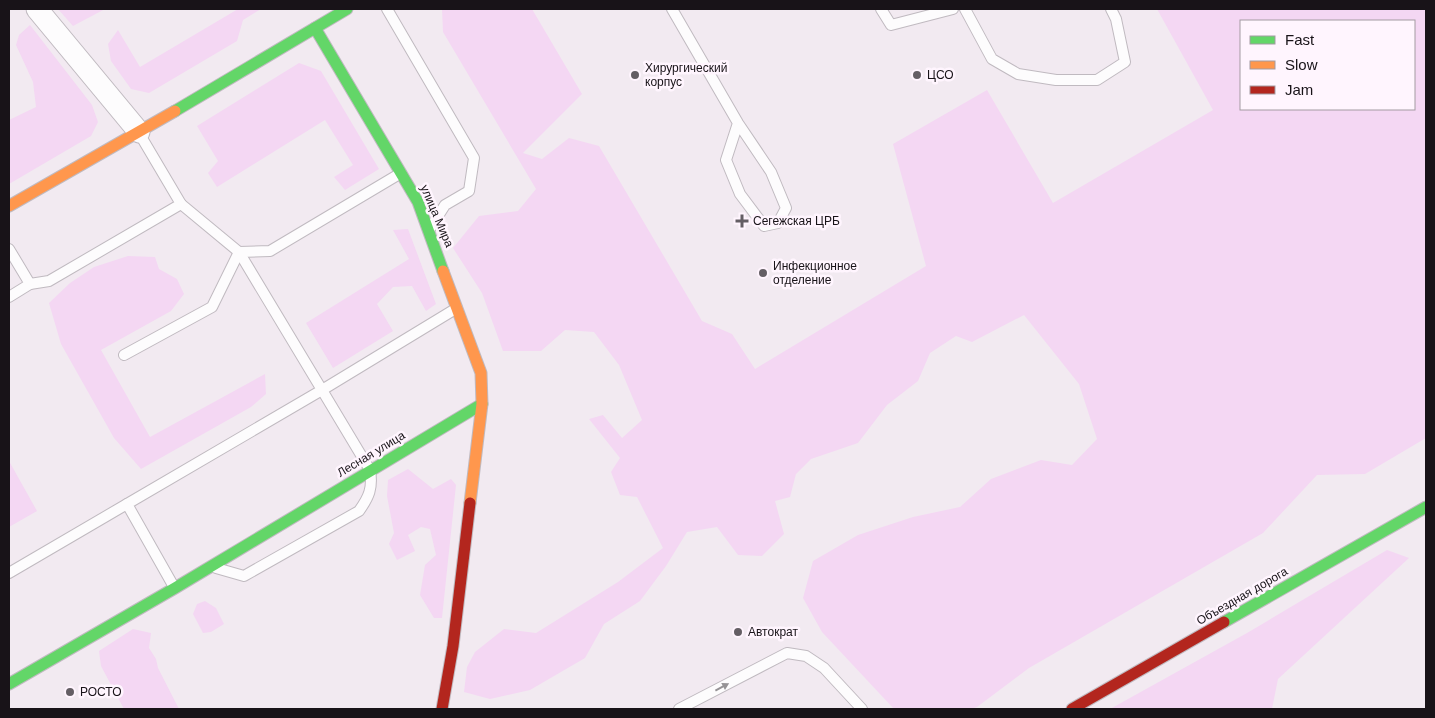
<svg xmlns="http://www.w3.org/2000/svg" width="1435" height="718" font-family="Helvetica,sans-serif">
<rect width="100%" height="100%" fill="#f2eaf1"/>
<g fill="#f4d7f3" fill-rule="evenodd">
<path d="M 58,9 L 105,9 L 73,26 Z"/>
<path d="M 238,9 L 261,9 L 243,20 L 237,41 L 149,93 L 131,89 L 111,61 L 108,44 L 118,30 L 140,67 Z"/>
<path d="M 442,9 L 532,9 L 582,94 L 523,153 L 542,159 L 569,138 L 599,146 L 702,321 L 732,334 L 755,369 L 926,266 L 893,144 L 987,90 L 1053,203 L 1213,110 L 1157,9 L 1426,9 L 1426,438 L 1365,474 L 1317,475 L 1263,533 L 1029,668 L 977,707 L 971,709 L 894,709 L 822,632 L 803,598 L 813,561 L 858,535 L 913,517 L 960,507 L 991,479 L 1041,460 L 1072,465 L 1097,439 L 1079,384 L 1024,315 L 972,342 L 956,336 L 930,353 L 918,381 L 887,405 L 858,443 L 811,459 L 796,474 L 790,497 L 775,501 L 784,534 L 762,556 L 738,555 L 717,527 L 687,532 L 666,566 L 640,601 L 604,624 L 585,658 L 530,690 L 490,699 L 464,692 L 467,667 L 475,652 L 504,629 L 536,633 L 618,582 L 663,548 L 637,497 L 620,495 L 611,472 L 620,458 L 589,419 L 603,415 L 622,438 L 642,420 L 619,365 L 594,332 L 565,330 L 541,351 L 503,351 L 482,293 L 453,248 L 479,216 L 518,211 L 536,189 L 443,32 ZM 1241,21 L 1414,21 L 1414,109 L 1241,109 Z"/>
<path d="M 30,25 L 92,105 L 98,122 L 91,136 L 9,184 L 9,120 L 36,107 L 33,82 L 16,45 L 19,35 Z"/>
<path d="M 299,63 L 321,71 L 379,169 L 345,190 L 334,177 L 353,165 L 325,120 L 217,187 L 208,173 L 218,161 L 197,126 Z"/>
<path d="M 408,229 L 436,304 L 426,311 L 412,286 L 393,287 L 377,304 L 393,331 L 333,368 L 306,323 L 409,259 L 393,230 Z"/>
<path d="M 128,256 L 155,257 L 159,269 L 177,279 L 184,294 L 171,311 L 101,350 L 150,437 L 265,374 L 266,394 L 251,407 L 141,469 L 114,438 L 61,344 L 49,303 L 70,283 L 94,267 Z"/>
<path d="M 9,461 L 37,511 L 9,527 Z"/>
<path d="M 408,469 L 433,489 L 451,479 L 456,485 L 442,618 L 434,618 L 420,595 L 425,565 L 436,555 L 430,529 L 421,527 L 408,535 L 415,551 L 397,560 L 389,544 L 394,533 L 387,496 L 388,480 Z"/>
<path d="M 1387,550 L 1409,558 L 1278,679 L 1272,709 L 1110,709 L 1247,633 Z"/>
<path d="M 205,601 L 216,608 L 224,624 L 211,632 L 203,633 L 193,614 L 197,604 Z"/>
<path d="M 133,629 L 151,633 L 149,648 L 156,659 L 158,668 L 179,709 L 124,709 L 101,666 L 99,651 Z"/>
</g>
<g fill="none" stroke-linecap="round" stroke-linejoin="round">
<defs>
<g id="lane">
<path d="M 387,9 L 474,158 L 469,191 L 445,205 L 431,227"/>
<path d="M 672,9 L 738,123 L 771,172 L 786,208 L 778,223 L 764,226 L 740,194 L 726,160 L 738,123"/>
<path d="M 881,9 L 891,25 L 953,9"/>
<path d="M 965,9 L 992,59 L 1018,74 L 1056,80 L 1097,80 L 1125,62 L 1116,19 L 1111,9"/>
<path d="M 181,204 L 239,252 L 270,251 L 401,173"/>
<path d="M 9,249 L 30,284 L 9,297"/>
<path d="M 30,284 L 49,281 L 181,204 L 139,133"/>
<path d="M 124,355 L 212,307 L 239,252"/>
<path d="M 216,568 L 244,576 L 359,511 C 369,497 373,488 370,470 L 322,390 L 457,308"/>
<path d="M 9,573 L 127,504"/>
<path d="M 174,587 L 127,504 L 322,390 L 239,252"/>
<path d="M 679,709 L 787,653 L 806,656 L 824,668 L 862,709"/>
</g>
<path id="street" d="M 37,9 L 139,132"/>
<g id="fast">
<path d="M 315,28 L 418,202 L 443,271"/>
<path d="M 175,111 L 347,9"/>
<path d="M 1224,622 L 1426,507"/>
<path d="M 9,684 L 175,588 L 482,404"/>
</g>
<g id="slow">
<path d="M 9,206 L 175,111"/>
<path d="M 443,271 L 481,373 L 482,404 L 470,503"/>
</g>
<g id="jam">
<path d="M 442,709 L 453,646 L 470,503"/>
<path d="M 1072,709 L 1224,622"/>
</g>
</defs>
<use href="#lane" stroke="#c0bac0" stroke-width="12"/>
<use href="#street" stroke="#c0bac0" stroke-width="23"/>
<use href="#fast" stroke="#c0bac0" stroke-width="13"/>
<use href="#slow" stroke="#c0bac0" stroke-width="13"/>
<use href="#jam" stroke="#c0bac0" stroke-width="13"/>
<use href="#lane" stroke="#fdfcfd" stroke-width="10"/>
<use href="#street" stroke="#fdfcfd" stroke-width="21"/>
<use href="#fast" stroke="#63d668" stroke-width="11"/>
<use href="#slow" stroke="#ff974d" stroke-width="11"/>
<use href="#jam" stroke="#b3261e" stroke-width="11"/>
</g>
<defs><path id="oneway-solid" d="M-6-.8H1V-3.2L6.5 0L1 3.2V.8H-6Z" transform="scale(1.25)"/></defs>
<use fill="#969396" href="#oneway-solid" transform="translate(722 687) rotate(-28)"/>
<g fill="#645e64" stroke="#fff5fe" stroke-width="2">
<circle cx="635" cy="75" r="5"/>
<circle cx="917" cy="75" r="5"/>
<path d="M739.5 213.5h5v5h5v5h-5v5h-5v-5h-5v-5h5z"/>
<circle cx="763" cy="273" r="5"/>
<circle cx="738" cy="632" r="5"/>
<circle cx="70" cy="692" r="5"/>
</g>
<g text-anchor="middle" stroke-width="5" stroke-linejoin="round" paint-order="stroke">
<g font-size="12" fill="#181318" stroke="#fff5fe" text-anchor="start">
<text x="645" y="72">Хирургический<tspan x="645" dy="14">корпус</tspan></text>
<text x="927" y="79">ЦСО</text>
<text x="753" y="225">Сегежская ЦРБ</text>
<text x="773" y="270">Инфекционное<tspan x="773" dy="14">отделение</tspan></text>
<text x="748" y="636">Автократ</text>
<text x="80" y="696">РОСТО</text>
</g>
<g font-size="12" fill="#181318" stroke="#fff5fe">
<text transform="translate(437 216) rotate(67)" y="4">улица Мира</text>
<text transform="translate(371 454) rotate(-31)" y="4">Лесная улица</text>
<text transform="translate(1242 596) rotate(-30)" y="4">Объездная дорога</text>
</g>
</g>
<rect width="1435" height="718" fill="none" stroke="#181318" stroke-width="20"/>
<rect x="1240" y="20" width="175" height="90" fill="#fff5fe" stroke="#a39ba2"/>
<rect x="1250" y="36" width="25" height="8" fill="#63d668" stroke="#a39ba2"/>
<text x="1285" y="45" font-size="15" fill="#181318">Fast</text>
<rect x="1250" y="61" width="25" height="8" fill="#ff974d" stroke="#a39ba2"/>
<text x="1285" y="70" font-size="15" fill="#181318">Slow</text>
<rect x="1250" y="86" width="25" height="8" fill="#b3261e" stroke="#a39ba2"/>
<text x="1285" y="95" font-size="15" fill="#181318">Jam</text>
</svg>
